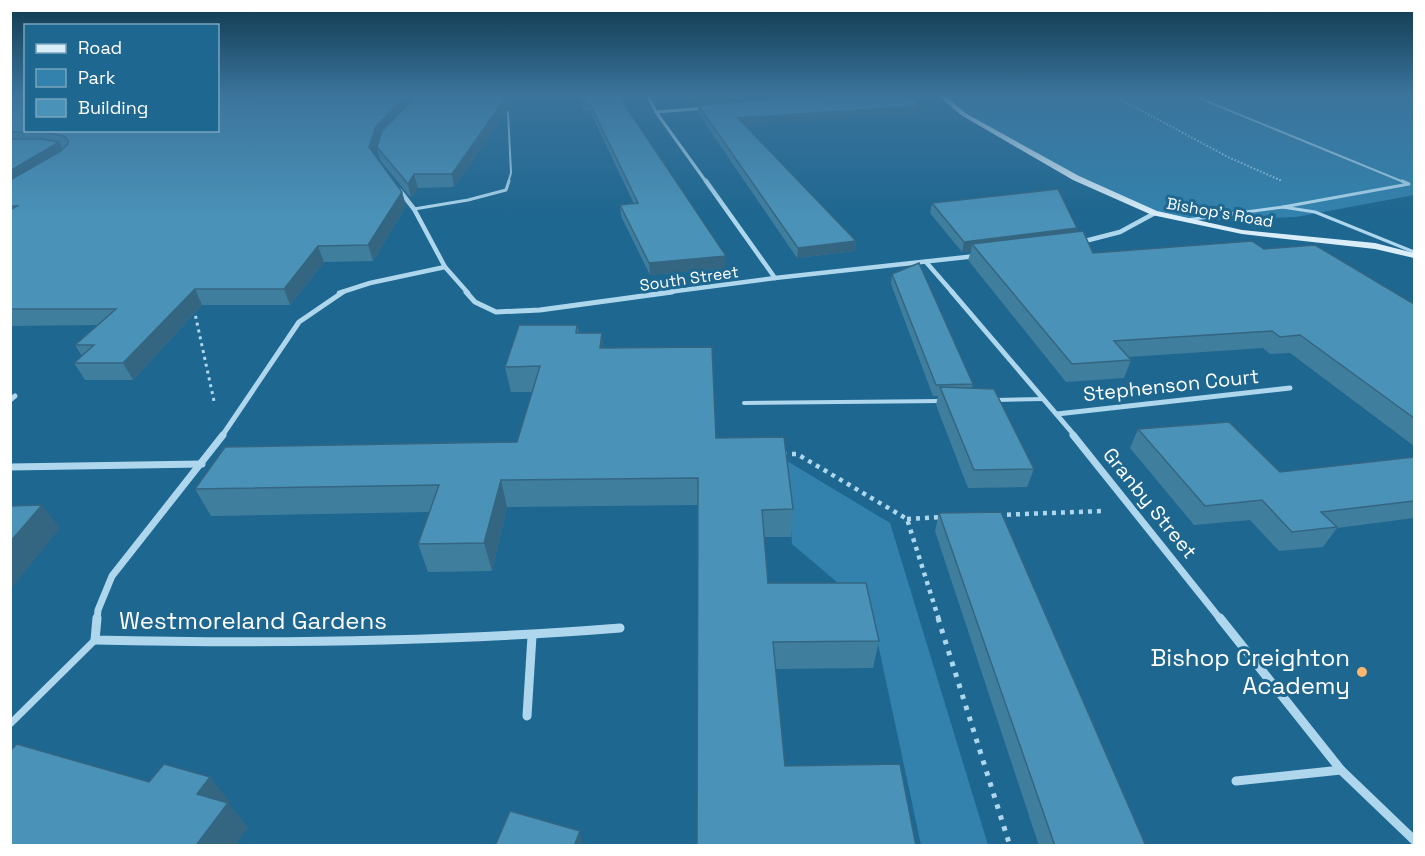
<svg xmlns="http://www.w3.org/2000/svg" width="1425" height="856" font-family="'Space Grotesk',sans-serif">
<rect width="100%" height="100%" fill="#1e6790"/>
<g fill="#3282ad">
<path d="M 942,96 L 1414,96 L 1414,195 L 1296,217 L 1185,221 L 1155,213 L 1093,185 L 957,109 Z"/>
<path d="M 787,461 L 890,523 L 988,845 L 921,845 L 871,611 L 792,544 Z"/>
</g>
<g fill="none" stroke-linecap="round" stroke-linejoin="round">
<path stroke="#aed7ed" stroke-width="2" stroke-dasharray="1.5 2" stroke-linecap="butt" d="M 1114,96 L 1228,157 L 1282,181"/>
<path stroke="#aed7ed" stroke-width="3" stroke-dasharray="3 4" stroke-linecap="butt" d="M 194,309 L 214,401"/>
<g stroke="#aed7ed" stroke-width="4.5" stroke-dasharray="4 5" stroke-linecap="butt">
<path d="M 783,454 L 797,454 L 907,519 L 939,620"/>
<path d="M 998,515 L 1102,511"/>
<path d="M 907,519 L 943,517"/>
</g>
<path stroke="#aed7ed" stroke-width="5" stroke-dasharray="4.5 7" stroke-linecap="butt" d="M 938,618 L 1010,846"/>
<g stroke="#aed7ed" stroke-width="2">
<path d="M 1194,96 L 1406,183"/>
<path d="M 508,112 L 511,173 L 508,183"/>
</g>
<g stroke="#aed7ed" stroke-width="3">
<path d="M 1283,207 L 1409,184 L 1402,181"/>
<path d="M 414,209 L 468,200 L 506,190 L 509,181"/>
<path d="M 1186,220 L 1283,207 L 1315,212 L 1414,252"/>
</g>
<g stroke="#aed7ed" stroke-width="4">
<path d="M 995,400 L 1044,399"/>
<path d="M 744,403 L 942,401"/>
</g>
<path stroke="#aed7ed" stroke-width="7" d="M 10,724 L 95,640"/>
<g stroke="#aed7ed" stroke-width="3">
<path d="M 648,96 L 656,112 L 707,183"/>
<path d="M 656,112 L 707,108"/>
</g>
<g stroke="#aed7ed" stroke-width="4.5">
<path d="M 706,181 L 775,278"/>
<path d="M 400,191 L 414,209 L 445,267 L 468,293"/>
<path d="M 1081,242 L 1120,232 L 1155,213"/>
<path d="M 926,262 L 953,293"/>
<path d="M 339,293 L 370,283 L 445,267"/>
<path d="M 661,293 L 775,278 L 976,256"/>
</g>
<g stroke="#aed7ed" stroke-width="5">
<path d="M 466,292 L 475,302 L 496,312 L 540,310 L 672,292"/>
<path d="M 952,292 L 1075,436"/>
<path d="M 10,400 L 15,396"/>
<path d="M 1057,414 L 1290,388"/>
<path d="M 222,436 L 299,322 L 343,292"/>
</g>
<g stroke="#aed7ed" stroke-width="7">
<path d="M 1073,435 L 1221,620"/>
<path d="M 10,467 L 202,464"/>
<path d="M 97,620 L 98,610 L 112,576 L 223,435"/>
</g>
<g stroke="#aed7ed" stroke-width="9">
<path d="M 97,618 L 95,640 C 270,644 445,642 620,628"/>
<path d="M 1220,618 L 1341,770 L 1236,781"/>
<path d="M 527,716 L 532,636"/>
<path d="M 1341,770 L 1414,840"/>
</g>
<path fill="#daeefa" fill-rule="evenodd" d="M 939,96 L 945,96 L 965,113 L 1079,176 L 1157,211 L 1242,230 L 1375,243 L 1414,253 L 1414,258 L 1375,249 L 1242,234 L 1152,215 L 1073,180 L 1016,147 L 961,115 Z"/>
</g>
<g fill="#407e9e">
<path d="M 10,96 L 412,96 L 412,100 L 508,109 L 454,187 L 418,188 L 411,198 L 380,160 L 377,147 L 379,140 L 374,154 L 402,192 L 406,206 L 373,261 L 324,262 L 290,305 L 202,305 L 133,380 L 85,380 L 74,363 L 82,356 L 75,345 L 98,325 L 10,326 Z"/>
<path d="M 580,96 L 628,96 L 622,100 L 726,268 L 650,275 L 621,216 L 620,205 L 634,204 L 590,111 L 584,111 Z"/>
<path d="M 687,96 L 910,96 L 919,106 L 918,114 L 745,125 L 856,241 L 855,251 L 797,258 L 698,113 L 698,105 L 693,105 Z"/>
<path d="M 932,203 L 1076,232 L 1093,253 L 1264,249 L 1414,304 L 1414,446 L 1290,353 L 1270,354 L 1263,348 L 1129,357 L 1131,360 L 1124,378 L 1066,382 L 968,260 L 971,251 L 962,252 L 930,213 Z"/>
<path d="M 892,274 L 973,384 L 972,388 L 1034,469 L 1027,487 L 968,488 L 936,405 L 938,396 L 933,396 L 891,284 Z"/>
<path d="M 577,325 L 579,333 L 604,348 L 716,438 L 793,509 L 791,537 L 764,537 L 768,583 L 879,641 L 873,668 L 776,669 L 697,846 L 698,505 L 507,507 L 492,571 L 428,572 L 418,544 L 429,512 L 211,516 L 195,489 L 517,442 L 532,392 L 511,392 L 505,367 Z"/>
<path d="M 1138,429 L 1280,472 L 1414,457 L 1414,518 L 1337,528 L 1323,547 L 1279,551 L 1250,520 L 1194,525 L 1130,448 Z"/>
<path d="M 939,513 L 1146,846 L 1039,846 L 935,531 Z"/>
</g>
<g fill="#346681">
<path d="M 406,96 L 412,96 L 413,102 L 379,140 L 372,160 L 369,147 L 376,127 Z"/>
<path d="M 507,96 L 514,96 L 508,109 L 454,187 L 452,174 Z"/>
<path d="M 618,96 L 628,96 L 619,102 Z"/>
<path d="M 720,96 L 822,96 L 693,105 L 693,98 Z"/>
<path d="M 919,106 L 918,114 L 738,126 L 738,118 Z"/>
<path d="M 59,142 L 66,155 L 10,189 L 10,171 Z"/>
<path d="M 414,174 L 418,188 L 411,198 L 408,184 Z"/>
<path d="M 402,192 L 406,206 L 373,261 L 368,245 Z"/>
<path d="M 1077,228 L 1074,238 L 972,244 L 971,251 L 962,252 L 964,242 Z"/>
<path d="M 856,241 L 855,251 L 797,258 L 798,248 Z"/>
<path d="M 318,246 L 324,262 L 290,305 L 284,289 Z"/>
<path d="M 726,256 L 726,268 L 650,275 L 649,263 Z"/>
<path d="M 195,289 L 202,305 L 133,380 L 123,363 Z"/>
<path d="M 602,333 L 605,358 L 600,348 Z"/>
<path d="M 501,480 L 507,507 L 492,571 L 484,543 Z"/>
<path d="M 42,505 L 60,528 L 10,590 L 10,542 Z"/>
<path d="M 210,777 L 230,802 L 229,804 L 248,827 L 235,846 L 198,846 L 197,844 L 197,794 Z"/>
<path d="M 580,831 L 583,846 L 574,846 Z"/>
</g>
<g fill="#4b92b8" stroke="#346681" stroke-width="1.5">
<path d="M 10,96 L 26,96 L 26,130 L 218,130 L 218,96 L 406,96 L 376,127 L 369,147 L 402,192 L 368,245 L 318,246 L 284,289 L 195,289 L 123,363 L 74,363 L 94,345 L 75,345 L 116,309 L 10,309 L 10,210 L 17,206 L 10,206 L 10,180 L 61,151 L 68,144 L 68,140 L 64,136 L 42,132 L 10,132 Z"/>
<path d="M 416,96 L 507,96 L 452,174 L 414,174 L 408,184 L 377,147 L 382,131 Z"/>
<path d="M 581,96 L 619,96 L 726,256 L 649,263 L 620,205 L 638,203 L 589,102 L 583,102 Z"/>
<path d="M 692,96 L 720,96 L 693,98 Z"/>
<path d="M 821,96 L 910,96 L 919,106 L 738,118 L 856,241 L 798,248 L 698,105 Z"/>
<path d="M 10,139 L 41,139 L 59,142 L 10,171 Z"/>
<path d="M 1058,189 L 1077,228 L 964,242 L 932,203 Z"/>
<path d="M 1083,231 L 1093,253 L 1252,241 L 1264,249 L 1315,245 L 1414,304 L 1414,418 L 1300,335 L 1280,337 L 1272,331 L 1114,341 L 1131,360 L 1072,364 L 972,244 Z"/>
<path d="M 919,263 L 973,384 L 936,385 L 892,274 Z"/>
<path d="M 519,325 L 577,325 L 576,333 L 602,333 L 600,348 L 712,347 L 716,438 L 784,437 L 793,509 L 762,510 L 768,583 L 866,583 L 879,641 L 773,642 L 785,766 L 900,764 L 916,846 L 697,846 L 698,478 L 501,480 L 484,543 L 418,544 L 439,485 L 195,489 L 225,447 L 517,442 L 540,366 L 505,367 Z"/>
<path d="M 940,387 L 994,389 L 1034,469 L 974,470 Z"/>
<path d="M 1229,422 L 1280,472 L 1414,457 L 1414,501 L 1321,512 L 1337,527 L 1292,532 L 1262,500 L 1205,506 L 1138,429 Z"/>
<path d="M 42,505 L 10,542 L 10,506 Z"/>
<path d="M 1001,512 L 1146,846 L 1055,846 L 939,513 Z"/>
<path d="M 17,744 L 149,782 L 164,764 L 210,777 L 197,794 L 228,803 L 197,844 L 200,846 L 10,846 L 10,751 Z"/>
<path d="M 510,811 L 580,831 L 574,846 L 495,846 Z"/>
</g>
<linearGradient id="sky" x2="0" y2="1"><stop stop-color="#10394f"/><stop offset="0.44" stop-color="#3b749c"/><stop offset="1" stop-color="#3b749c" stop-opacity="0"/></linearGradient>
<rect width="1425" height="216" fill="url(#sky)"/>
<circle fill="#fcb66d" stroke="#1e6790" stroke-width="2" cx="1362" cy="672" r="6"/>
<g text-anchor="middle" stroke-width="6" stroke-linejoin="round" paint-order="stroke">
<g font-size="16" fill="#fff" stroke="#1e6790">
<text transform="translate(1220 212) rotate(10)" y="6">Bishop's Road</text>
<text transform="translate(689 278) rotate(-8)" y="6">South Street</text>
</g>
<g font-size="20" fill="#fff" stroke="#1e6790">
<text transform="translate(1171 385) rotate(-6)" y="7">Stephenson Court</text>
<text transform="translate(1150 503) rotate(51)" y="7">Granby Street</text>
</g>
<g font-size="24" fill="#fff" stroke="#1e6790">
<text x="253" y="629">Westmoreland Gardens</text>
</g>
<g font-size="24" fill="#fff" stroke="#1e6790" text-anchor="end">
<text x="1350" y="666">Bishop Creighton<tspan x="1350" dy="28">Academy</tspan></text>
</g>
</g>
<rect width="1425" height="856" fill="none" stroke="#ffffff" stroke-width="24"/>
<rect x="24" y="24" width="195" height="108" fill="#1e6790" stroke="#78a4bc" stroke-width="1.5"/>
<rect x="36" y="44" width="30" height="9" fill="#daeefa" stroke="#78a4bc" stroke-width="1.5"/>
<text x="78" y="54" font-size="18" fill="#ffffff">Road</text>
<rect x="36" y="69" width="30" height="18" fill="#3282ad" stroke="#78a4bc" stroke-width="1.5"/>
<text x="78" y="84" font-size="18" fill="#ffffff">Park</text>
<rect x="36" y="99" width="30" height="18" fill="#4b92b8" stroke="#78a4bc" stroke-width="1.5"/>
<text x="78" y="114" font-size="18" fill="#ffffff">Building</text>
</svg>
